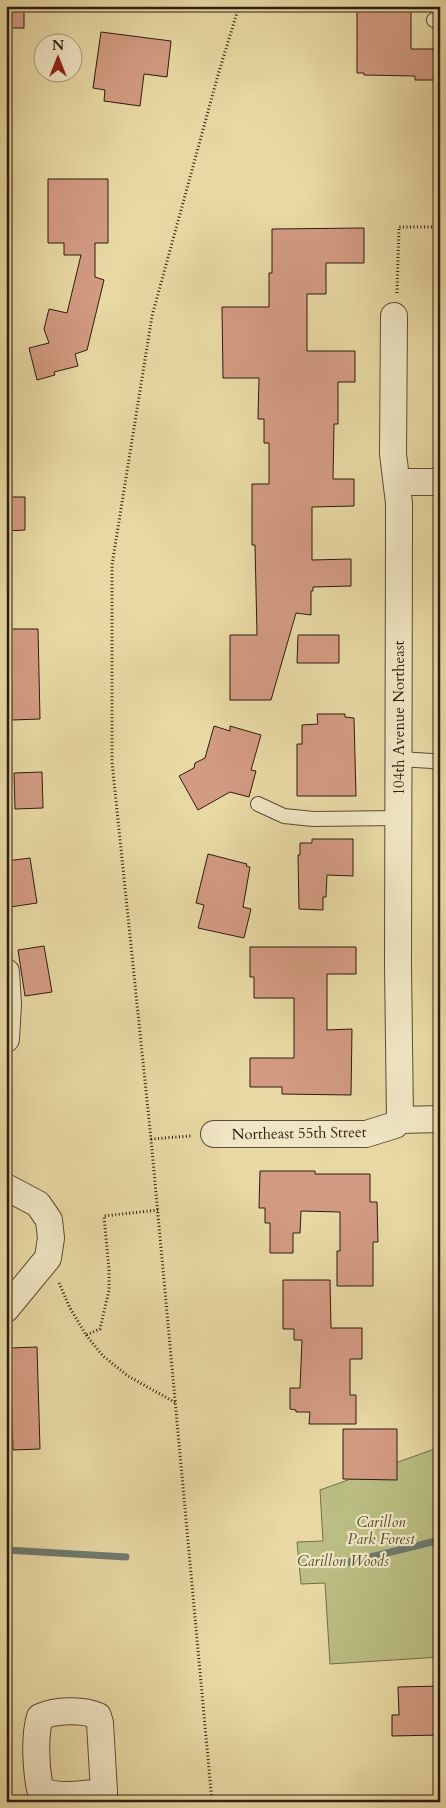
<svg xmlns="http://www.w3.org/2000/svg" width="446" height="1808" font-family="Cardo,serif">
<rect width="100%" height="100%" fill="#e8d9a4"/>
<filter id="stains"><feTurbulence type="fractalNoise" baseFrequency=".004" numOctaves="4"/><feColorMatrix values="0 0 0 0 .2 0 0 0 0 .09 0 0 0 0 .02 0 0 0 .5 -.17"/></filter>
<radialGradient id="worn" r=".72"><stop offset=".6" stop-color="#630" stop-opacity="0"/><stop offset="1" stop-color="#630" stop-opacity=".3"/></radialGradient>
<path fill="#babe83" stroke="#746d4a" d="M 440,1447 L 440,1657 L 330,1664 L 325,1583 L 301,1584 L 297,1542 L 323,1541 L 320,1490 Z"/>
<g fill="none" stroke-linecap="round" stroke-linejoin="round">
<g stroke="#6e7a70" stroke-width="7">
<path d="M 6,1550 L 126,1557"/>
<path d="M 342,1564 L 440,1540"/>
</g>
</g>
<g fill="#d39b82" stroke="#2d1c12">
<rect x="6" y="6" width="18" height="22"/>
<path d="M 357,6 L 411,6 L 411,49 L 440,49 L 440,80 L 415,80 L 415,76 L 364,75 L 364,73 L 357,73 Z"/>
<path d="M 101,32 L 171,41 L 167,77 L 144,74 L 140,106 L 104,101 L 105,90 L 93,88 Z"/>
<path d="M 48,179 L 108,179 L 108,243 L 95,243 L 95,277 L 104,280 L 87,350 L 75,354 L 78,366 L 54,372 L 55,375 L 37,380 L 29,348 L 49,343 L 44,329 L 49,309 L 67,313 L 81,255 L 64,255 L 64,243 L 48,243 Z"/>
<path d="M 364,228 L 364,263 L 326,263 L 326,294 L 307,294 L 307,351 L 355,351 L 355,382 L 338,382 L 338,424 L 334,424 L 333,479 L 354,479 L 354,506 L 312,507 L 312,560 L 351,559 L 351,586 L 313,587 L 313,591 L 311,591 L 311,615 L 296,613 L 271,700 L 230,700 L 230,635 L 257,635 L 255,545 L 252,545 L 252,484 L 269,484 L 269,443 L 264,443 L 264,419 L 258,419 L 259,378 L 223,378 L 222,307 L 269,307 L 269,273 L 272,273 L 272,229 Z"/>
<path d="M 6,497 L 25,497 L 25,530 L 6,531 Z"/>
<path d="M 11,629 L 38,629 L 40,719 L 12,720 Z"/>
<path d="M 298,635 L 339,635 L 339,663 L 297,663 Z"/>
<path d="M 317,714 L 345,714 L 345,717 L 354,718 L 356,796 L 297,796 L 297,744 L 302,744 L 302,725 L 318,724 Z"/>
<path d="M 214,726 L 230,731 L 230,726 L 261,735 L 251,770 L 256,771 L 249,797 L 230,792 L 198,810 L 179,776 L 194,768 L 195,763 L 205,758 Z"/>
<path d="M 42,772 L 43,808 L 15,809 L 14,773 Z"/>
<path d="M 312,839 L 353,839 L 353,876 L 327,875 L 326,897 L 323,897 L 323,910 L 299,909 L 298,855 L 300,855 L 300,843 L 312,843 Z"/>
<path d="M 208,854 L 247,864 L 246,866 L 250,867 L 243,907 L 251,909 L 244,938 L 198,928 L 204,905 L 196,903 Z"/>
<path d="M 30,858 L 37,903 L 10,907 L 6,882 L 6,861 Z"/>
<path d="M 44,946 L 52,992 L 25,996 L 18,950 Z"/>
<path d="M 250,947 L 356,947 L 356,974 L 327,974 L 327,1030 L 352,1029 L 351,1095 L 282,1094 L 282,1087 L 250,1087 L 250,1058 L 294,1058 L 294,998 L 254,998 L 254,977 L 250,977 Z"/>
<path d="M 260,1171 L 315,1171 L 315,1174 L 370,1174 L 370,1202 L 377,1202 L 378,1242 L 373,1242 L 373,1286 L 337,1286 L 337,1251 L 340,1251 L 340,1212 L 301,1211 L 300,1233 L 293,1233 L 293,1253 L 270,1253 L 270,1223 L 265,1223 L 265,1208 L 259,1208 Z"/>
<path d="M 283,1280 L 330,1280 L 331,1328 L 362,1328 L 362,1359 L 350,1359 L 350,1395 L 356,1395 L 356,1424 L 309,1424 L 310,1412 L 296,1412 L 296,1410 L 290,1409 L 290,1388 L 300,1388 L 302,1340 L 294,1340 L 294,1329 L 283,1329 Z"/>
<path d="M 37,1347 L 40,1449 L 13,1450 L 10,1348 Z"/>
<path d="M 343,1429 L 397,1429 L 397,1480 L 343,1479 Z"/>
<path d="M 440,1686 L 440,1735 L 392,1736 L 392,1715 L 399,1715 L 398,1687 Z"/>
</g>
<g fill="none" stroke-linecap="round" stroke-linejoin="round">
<defs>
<g id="service">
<path d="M 434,20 L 440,20"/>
<path d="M 399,759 L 432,761 L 440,764"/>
<path d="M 258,804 L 284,816 L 313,819 L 399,818"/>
</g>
<g id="minor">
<path d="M 394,316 L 393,454 L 399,503 L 399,535 L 398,964 L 400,1120"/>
<path d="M 397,482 L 440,482"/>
<path d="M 6,972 L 8,1004 L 6,1039"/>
<path d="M 214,1134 L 366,1134 L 395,1125 L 400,1120 L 440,1119"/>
<path d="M 6,1187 L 38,1204 L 49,1220 L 51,1238 L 48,1258 L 6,1309"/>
<path d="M 104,1792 C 84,1793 57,1800 40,1789 C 36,1769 34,1736 40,1717 C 55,1710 83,1709 98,1716 L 100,1723 L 104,1792 L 104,1802"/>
</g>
</defs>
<use href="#service" stroke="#5c4b36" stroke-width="16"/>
<use href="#minor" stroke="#5c4b36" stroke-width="28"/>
<g stroke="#2d1c12" stroke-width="3" stroke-dasharray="1 2.5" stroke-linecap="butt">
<path d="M 397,293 L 399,227 L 440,227"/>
<path d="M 151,1139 L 191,1136"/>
<path d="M 59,1283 L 70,1308 L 86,1335 L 100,1329 L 109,1290 L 109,1270 L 104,1216 L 158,1210"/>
<path d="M 86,1335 L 103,1356 L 128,1376 L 176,1403"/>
<path d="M 212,1802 L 151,1139 L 112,762 L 112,565 L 152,316 L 218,75 L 239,6"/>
</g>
<use href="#service" stroke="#f0e6c4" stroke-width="14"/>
<use href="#minor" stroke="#f0e6c4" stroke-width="26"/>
</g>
<g text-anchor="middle" stroke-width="4.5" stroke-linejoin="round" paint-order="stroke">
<g font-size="15" fill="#2d1c12" stroke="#f0e6c4">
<text transform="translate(399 718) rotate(-90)" y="5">104th Avenue Northeast</text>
<text transform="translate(299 1133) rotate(-1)" y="5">Northeast 55th Street</text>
</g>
<g font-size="15" font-style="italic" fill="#574d34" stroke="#f0e6c4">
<text x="381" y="1527">Carillon<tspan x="381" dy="17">Park Forest</tspan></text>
<text x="343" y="1566">Carillon Woods</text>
</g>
</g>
<rect width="446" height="1808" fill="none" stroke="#e8d9a4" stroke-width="25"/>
<rect x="8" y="8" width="431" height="1793" fill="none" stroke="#2d1c12" stroke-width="2.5"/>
<rect x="12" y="12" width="421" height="1783" fill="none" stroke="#2d1c12"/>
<g transform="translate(58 58)"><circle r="24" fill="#f0e6c4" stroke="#a2957d"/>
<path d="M0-4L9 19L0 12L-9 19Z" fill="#8f2418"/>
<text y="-8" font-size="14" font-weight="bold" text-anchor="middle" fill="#2d1c12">N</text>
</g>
<rect width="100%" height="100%" filter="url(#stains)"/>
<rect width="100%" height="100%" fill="url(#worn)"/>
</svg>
